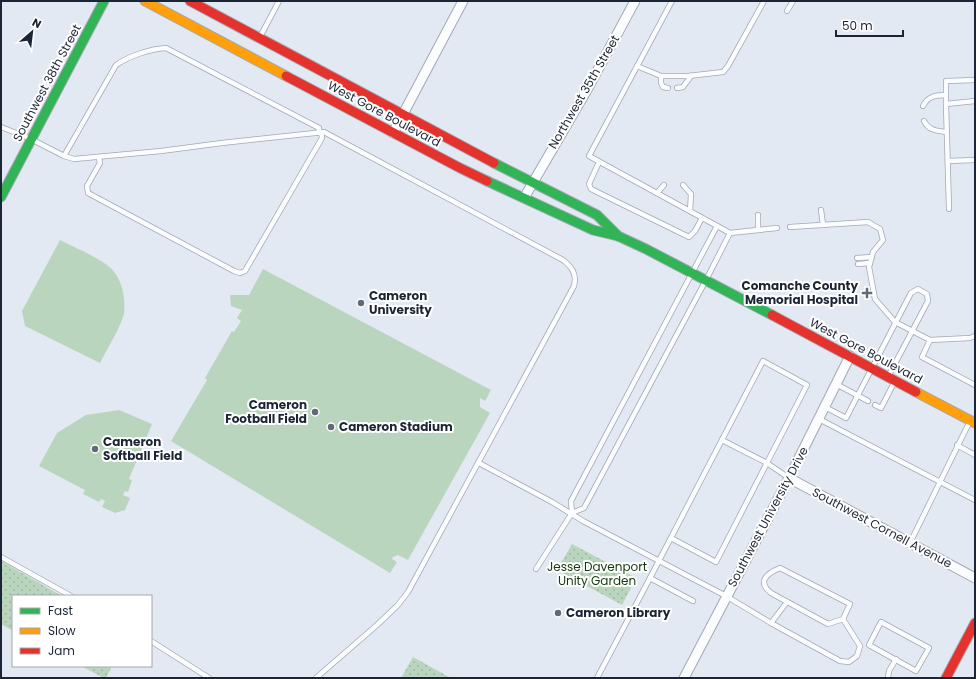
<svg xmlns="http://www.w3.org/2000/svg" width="976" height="679" font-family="Poppins,sans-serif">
<defs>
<pattern id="park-dots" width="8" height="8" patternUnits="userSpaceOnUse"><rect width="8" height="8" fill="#bad5be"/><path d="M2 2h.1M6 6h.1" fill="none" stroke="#9fb7a4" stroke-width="1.8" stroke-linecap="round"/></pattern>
</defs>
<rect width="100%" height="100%" fill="#e3e9f3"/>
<g fill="#bad5be">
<path d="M 60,240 C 76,248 93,255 107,265 C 121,275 126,296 124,313 C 122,325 106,351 100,363 L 25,326 L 22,311 Z"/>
<path d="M 263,269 L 491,390 L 485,401 L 480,398 L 480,407 L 490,413 L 408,560 L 398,555 L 393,557 L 392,559 L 397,562 L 390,573 L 171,441 L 207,380 L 205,378 L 232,331 L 234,332 L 241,321 L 237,318 L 242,310 L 231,306 L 230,295 L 249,295 Z"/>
<path d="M 119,410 L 152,424 L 129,479 L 132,480 L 128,492 L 125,491 L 123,495 L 130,498 L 125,510 L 115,513 L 102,507 L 105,501 L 101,499 L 99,502 L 83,494 L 85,490 L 39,466 L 57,433 L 86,415 Z"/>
</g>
<g fill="url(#park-dots)">
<path d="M 572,544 L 636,578 L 622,605 L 557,570 Z"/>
<path d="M 1,561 L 62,596 L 13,596 L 13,631 L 1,624 Z"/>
<path d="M 413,657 L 451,678 L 401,678 Z"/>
<path d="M 81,666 L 112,666 L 106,678 L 104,678 Z"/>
</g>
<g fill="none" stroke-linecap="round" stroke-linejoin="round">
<defs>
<g id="lane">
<path d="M 672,1 L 589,156 L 730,233 L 777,228"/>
<path d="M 787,11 L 793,1"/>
<path d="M 260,37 L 279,1"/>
<path d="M 637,66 L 661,76 L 688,76 L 723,72 L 728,66 L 764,1"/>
<path d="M 661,76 L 661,83 L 663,87 L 668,88"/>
<path d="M 677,88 L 683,87 L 691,76"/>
<path d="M 946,104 L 946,81 L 975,80"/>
<path d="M 923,106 C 928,96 936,95 946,95"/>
<path d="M 924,121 C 928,130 937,131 946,132"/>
<path d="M 1,127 L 31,139 L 64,156 L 74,159 L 161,151 L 222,143 L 324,132 L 563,260 C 572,267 577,274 574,286 L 408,592 L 397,606 L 377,625 L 316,678"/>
<path d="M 64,156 L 116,65 C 129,56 150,49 166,48 L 319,128 L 319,132"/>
<path d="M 99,158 L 100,163 L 87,186 L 88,193 L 234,271 L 240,273 L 245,271 L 322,138 L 321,132"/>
<path d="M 948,161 L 975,160"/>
<path d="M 599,162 L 589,184 L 591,189 L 689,237 L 695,231 L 702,218"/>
<path d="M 683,185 L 691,194 L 690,211"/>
<path d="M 657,193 L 664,185"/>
<path d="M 949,209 L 946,104 L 975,101"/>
<path d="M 821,210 L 823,225"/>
<path d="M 758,215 L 758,230"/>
<path d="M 790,227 L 868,222 L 880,229 L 883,240 L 873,252 L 869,267 L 875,299 L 895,322 L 930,340 L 970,338 L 975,336"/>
<path d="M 857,258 L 872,257"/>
<path d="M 858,264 L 870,263"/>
<path d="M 930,340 L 922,357 L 975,385"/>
<path d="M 836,384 L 868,401"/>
<path d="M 875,405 L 881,408 L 895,381"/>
<path d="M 825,407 L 846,418 L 911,293 L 918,289 L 927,294 L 928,301 L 889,375"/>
<path d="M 819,419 L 975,500"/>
<path d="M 722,440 L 767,463 L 789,478"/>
<path d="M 957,445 L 975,455"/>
<path d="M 479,463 L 552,502 L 583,521 L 726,596 L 771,623 L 840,661 L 849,662 L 857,656 L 860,646 L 843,619 L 850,604 L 780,568 C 768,573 756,581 771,593 L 828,624 L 843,619"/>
<path d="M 572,513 L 571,501 L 717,226"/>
<path d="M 910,543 L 970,421"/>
<path d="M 1,557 L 71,596"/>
<path d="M 536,569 L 572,513 L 584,508 L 706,280 L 730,233"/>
<path d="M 650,578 L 763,361 L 807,385 L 716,562 L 671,538"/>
<path d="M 881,622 L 929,648 L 916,671 L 869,645 Z"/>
<path d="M 771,623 L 787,602"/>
<path d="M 151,641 L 209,678"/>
<path d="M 597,678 L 650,578 L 693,601"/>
<path d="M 888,678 L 889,671 L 896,659"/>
</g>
<g id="street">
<path d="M 393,133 L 463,1"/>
<path d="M 524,198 L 588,88 L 635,1"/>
<path d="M 789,478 L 975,578"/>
<path d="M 684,678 L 789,478 L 850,356"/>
</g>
<g id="fast">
<path d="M 494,163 L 597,215 L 618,236"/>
<path d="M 487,181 L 593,230 L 618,236 L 646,249 L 772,315"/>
<path d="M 1,197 L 104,1"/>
</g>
<g id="slow">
<path d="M 145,1 L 286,76"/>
<path d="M 916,392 L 975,423"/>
</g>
<g id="jam">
<path d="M 190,1 L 494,163"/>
<path d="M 286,76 L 460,168 L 487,181"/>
<path d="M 772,315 L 916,392"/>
<path d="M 946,678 L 975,623"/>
</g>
</defs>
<use href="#lane" stroke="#a2a9b4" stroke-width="6"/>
<use href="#street" stroke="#a2a9b4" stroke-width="11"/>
<use href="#fast" stroke="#a2a9b4" stroke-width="11"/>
<use href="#slow" stroke="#a2a9b4" stroke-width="11"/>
<use href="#jam" stroke="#a2a9b4" stroke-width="11"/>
<use href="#lane" stroke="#fbfcfd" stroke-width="4.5"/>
<use href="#street" stroke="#fbfcfd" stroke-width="9"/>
<use href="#fast" stroke="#30b455" stroke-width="9"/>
<use href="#slow" stroke="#ff9f0a" stroke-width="9"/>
<use href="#jam" stroke="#e5322d" stroke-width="9"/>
</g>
<g fill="#626a78" stroke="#fff" stroke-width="1.5">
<path d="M865 287h4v4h4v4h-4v4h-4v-4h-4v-4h4z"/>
<circle cx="361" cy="303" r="4"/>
<circle cx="315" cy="412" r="4"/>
<circle cx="331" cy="427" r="4"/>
<circle cx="95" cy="449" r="4"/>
<circle cx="558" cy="613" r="4"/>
</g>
<g text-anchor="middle" stroke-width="4" stroke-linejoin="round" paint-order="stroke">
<g font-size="12" fill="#1c2535" stroke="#fff">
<text transform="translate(47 83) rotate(-62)" y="4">Southwest 38th Street</text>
<text transform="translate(584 92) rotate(-60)" y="4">Northwest 35th Street</text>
<text transform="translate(384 114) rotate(28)" y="4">West Gore Boulevard</text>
<text transform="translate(866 351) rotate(28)" y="4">West Gore Boulevard</text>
<text transform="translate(768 517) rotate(-62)" y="4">Southwest University Drive</text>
<text transform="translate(882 528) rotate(28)" y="4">Southwest Cornell Avenue</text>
</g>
<g font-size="12" font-weight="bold" fill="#1c2535" stroke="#fff" text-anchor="start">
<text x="858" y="290" text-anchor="end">Comanche County<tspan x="858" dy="14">Memorial Hospital</tspan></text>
<text x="369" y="300">Cameron<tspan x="369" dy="14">University</tspan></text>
<text x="307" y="409" text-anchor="end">Cameron<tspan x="307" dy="14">Football Field</tspan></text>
<text x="339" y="431">Cameron Stadium</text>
<text x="103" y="446">Cameron<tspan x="103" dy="14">Softball Field</tspan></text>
<text x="566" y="617">Cameron Library</text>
</g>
<g font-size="12" fill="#13390c" stroke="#fff">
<text x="597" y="571">Jesse Davenport<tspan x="597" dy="14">Unity Garden</tspan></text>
</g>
</g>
<rect width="976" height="679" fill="none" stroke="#1c2535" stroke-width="4"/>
<rect x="12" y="595" width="140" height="72" fill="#ffffff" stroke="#a4a8ae"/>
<rect x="20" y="608" width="20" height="6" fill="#30b455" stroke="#a4a8ae"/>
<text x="48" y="615" font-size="12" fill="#1c2535">Fast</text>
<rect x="20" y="628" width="20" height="6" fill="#ff9f0a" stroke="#a4a8ae"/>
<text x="48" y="635" font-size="12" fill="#1c2535">Slow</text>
<rect x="20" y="648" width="20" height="6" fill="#e5322d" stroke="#a4a8ae"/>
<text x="48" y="655" font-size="12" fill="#1c2535">Jam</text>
<g transform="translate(32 32) rotate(28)" stroke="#ffffff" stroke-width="3" paint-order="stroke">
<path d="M0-3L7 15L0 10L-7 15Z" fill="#1c2535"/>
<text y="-6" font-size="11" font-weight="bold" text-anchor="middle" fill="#1c2535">N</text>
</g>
<path d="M836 30v6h67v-6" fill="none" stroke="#1c2535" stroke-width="2"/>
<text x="842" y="30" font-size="12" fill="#1c2535" stroke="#ffffff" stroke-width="3" paint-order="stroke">50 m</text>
</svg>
